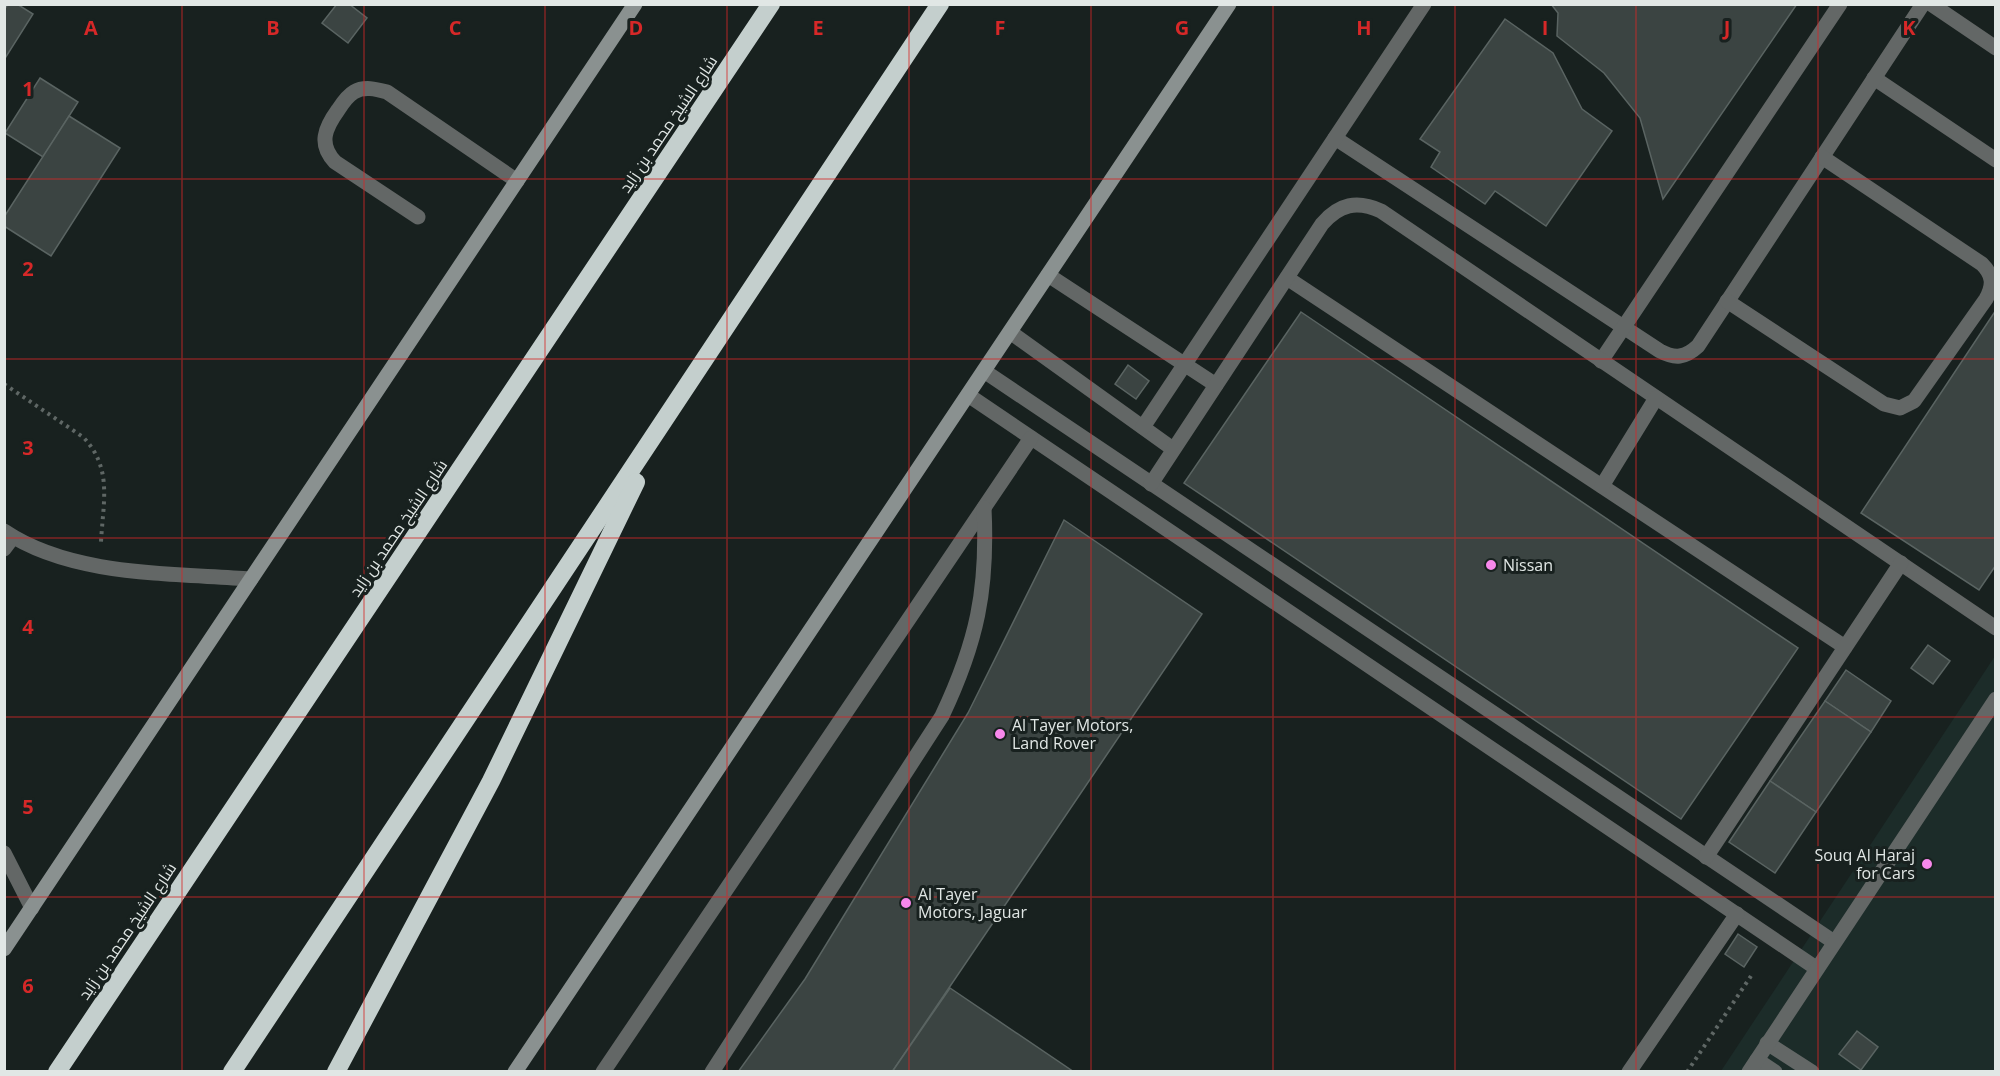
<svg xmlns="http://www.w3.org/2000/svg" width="2000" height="1076" font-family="'Open Sans',Cairo,sans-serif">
<rect width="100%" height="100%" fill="#18211f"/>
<path fill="#1c2c29" d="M 1995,656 L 1995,1071 L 1721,1071 Z"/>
<g fill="#3b4442" stroke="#5a6462" stroke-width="1.5">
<path d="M 8,4 L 17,4 L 33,14 L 4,60 L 4,10 Z"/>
<path d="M 337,4 L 349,4 L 367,18 L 348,43 L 322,23 Z"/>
<path d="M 1551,4 L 1797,4 L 1663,199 L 1640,118 L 1604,73 L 1557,36 L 1558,13 Z"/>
<path d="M 1505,19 L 1553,53 L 1582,109 L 1612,131 L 1546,226 L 1495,191 L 1485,204 L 1431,167 L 1440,152 L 1420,139 Z"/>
<path d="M 40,78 L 78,102 L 43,157 L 5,133 Z"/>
<path d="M 69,116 L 120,148 L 51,256 L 4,226 L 4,217 Z"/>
<path d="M 1996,310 L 1996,565 L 1979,590 L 1861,513 Z"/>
<path d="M 1301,312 L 1798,648 L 1681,819 L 1184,483 Z"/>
<path d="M 1128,365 L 1149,381 L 1136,399 L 1115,384 Z"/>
<path d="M 1064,520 L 1202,614 L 892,1072 L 738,1072 L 805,979 L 968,713 Z"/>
<path d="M 1928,645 L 1950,661 L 1933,684 L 1911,668 Z"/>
<path d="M 1846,670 L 1891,701 L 1871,732 L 1825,701 Z"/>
<path d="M 1825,701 L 1871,732 L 1816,812 L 1770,781 Z"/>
<path d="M 1770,781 L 1816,812 L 1775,873 L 1729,842 Z"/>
<path d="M 1738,934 L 1757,947 L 1744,967 L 1725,954 Z"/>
<path d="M 950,988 L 1074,1072 L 892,1072 Z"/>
<path d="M 1857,1031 L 1878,1047 L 1861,1070 L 1839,1054 Z"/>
</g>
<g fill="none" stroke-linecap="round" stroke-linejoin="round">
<g stroke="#5f6765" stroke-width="4" stroke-dasharray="3 4.5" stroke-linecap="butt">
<path d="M 4,384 L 83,437 C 113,468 103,502 101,542"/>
<path d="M 1687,1072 L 1751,976"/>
</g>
<g stroke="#636766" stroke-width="15">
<path d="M 1931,4 L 1996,48"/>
<path d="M 1874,78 L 1996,160"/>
<path d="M 1335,138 L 1660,351 C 1675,359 1685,358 1698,346 L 1923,4"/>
<path d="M 418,217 L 335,162 C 318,144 325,128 338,110 C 342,104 347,96 354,92 C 364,86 376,89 387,92 L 517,181"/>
<path d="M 1048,275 L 1216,385"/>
<path d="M 1287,278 L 1845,647"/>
<path d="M 1727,301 L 1884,404 L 1900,408 L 1914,401 L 1986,299 C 1994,285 1993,275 1982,264 L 1822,157"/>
<path d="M 1010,332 L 1173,449"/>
<path d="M 1601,361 L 1840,4"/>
<path d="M 984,371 L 1834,942"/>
<path d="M 968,395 L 1816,968"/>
<path d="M 1143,427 L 1424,4"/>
<path d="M 1151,484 L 1322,224 C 1339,204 1357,200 1381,211 L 1996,628"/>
<path d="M 1602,486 L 1656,398"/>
<path d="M 4,531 C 72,577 172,573 251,579"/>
<path d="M 4,549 L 13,537"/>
<path d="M 4,853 L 32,908"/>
<path d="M 1706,857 L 1901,563"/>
<path d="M 1767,1043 L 1812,1072"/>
<path d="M 1757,1060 L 1775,1072"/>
<path d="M 603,1072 L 1031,438"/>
<path d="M 712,1072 L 942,716 C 977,642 988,590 984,508"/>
<path d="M 1629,1072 L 1737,914"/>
<path d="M 1749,1072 L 1996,699"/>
</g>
<g stroke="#8a9190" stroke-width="15">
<path d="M 4,949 L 635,4"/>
<path d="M 515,1072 L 1229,4"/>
</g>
<g stroke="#c4cfcd" stroke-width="18">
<path d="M 57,1072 L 771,4"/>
<path d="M 232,1072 L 940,4"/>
<path d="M 336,1072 L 491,781 L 636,482"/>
</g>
</g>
<path fill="none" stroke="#d62828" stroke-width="1.5" stroke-opacity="0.55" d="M 182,4 L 182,1072M 364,4 L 364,1072M 545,4 L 545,1072M 727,4 L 727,1072M 909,4 L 909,1072M 1091,4 L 1091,1072M 1273,4 L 1273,1072M 1455,4 L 1455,1072M 1636,4 L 1636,1072M 1818,4 L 1818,1072M 4,179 L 1996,179M 4,359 L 1996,359M 4,538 L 1996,538M 4,717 L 1996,717M 4,897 L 1996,897"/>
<g fill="#f788eb" stroke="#18211f" stroke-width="2">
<circle cx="1491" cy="565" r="6"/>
<circle cx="1000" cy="734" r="6"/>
<circle cx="1927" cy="864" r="6"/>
<circle cx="906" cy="903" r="6"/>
</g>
<g text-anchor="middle" stroke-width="6" stroke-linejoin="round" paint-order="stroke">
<g font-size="16" fill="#e1e7e5" stroke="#18211f">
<text transform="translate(668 124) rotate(-56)" y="6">شارع الشيخ محمد بن زايد</text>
<text transform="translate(398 528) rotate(-56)" y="6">شارع الشيخ محمد بن زايد</text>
<text transform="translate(127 931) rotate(-56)" y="6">شارع الشيخ محمد بن زايد</text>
</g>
<g font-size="16" fill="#e1e7e5" stroke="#18211f" text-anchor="start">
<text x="1503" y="571">Nissan</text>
<text x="1012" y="731">Al Tayer Motors,<tspan x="1012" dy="18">Land Rover</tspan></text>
<text x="1915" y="861" text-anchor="end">Souq Al Haraj<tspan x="1915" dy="18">for Cars</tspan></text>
<text x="918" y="900">Al Tayer<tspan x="918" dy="18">Motors, Jaguar</tspan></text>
</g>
</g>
<g font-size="20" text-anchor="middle" font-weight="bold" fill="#d62828" stroke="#18211f" stroke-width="6" stroke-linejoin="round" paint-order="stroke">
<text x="91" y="35">A</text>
<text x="273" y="35">B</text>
<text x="455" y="35">C</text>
<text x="636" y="35">D</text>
<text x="818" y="35">E</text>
<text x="1000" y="35">F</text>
<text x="1182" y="35">G</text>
<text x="1364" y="35">H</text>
<text x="1545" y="35">I</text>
<text x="1727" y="35">J</text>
<text x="1909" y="35">K</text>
<text x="28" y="96">1</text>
<text x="28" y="276">2</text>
<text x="28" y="455">3</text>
<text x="28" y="634">4</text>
<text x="28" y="814">5</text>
<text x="28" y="993">6</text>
</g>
<rect width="2000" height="1076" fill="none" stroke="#e1e7e5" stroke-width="12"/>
</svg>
